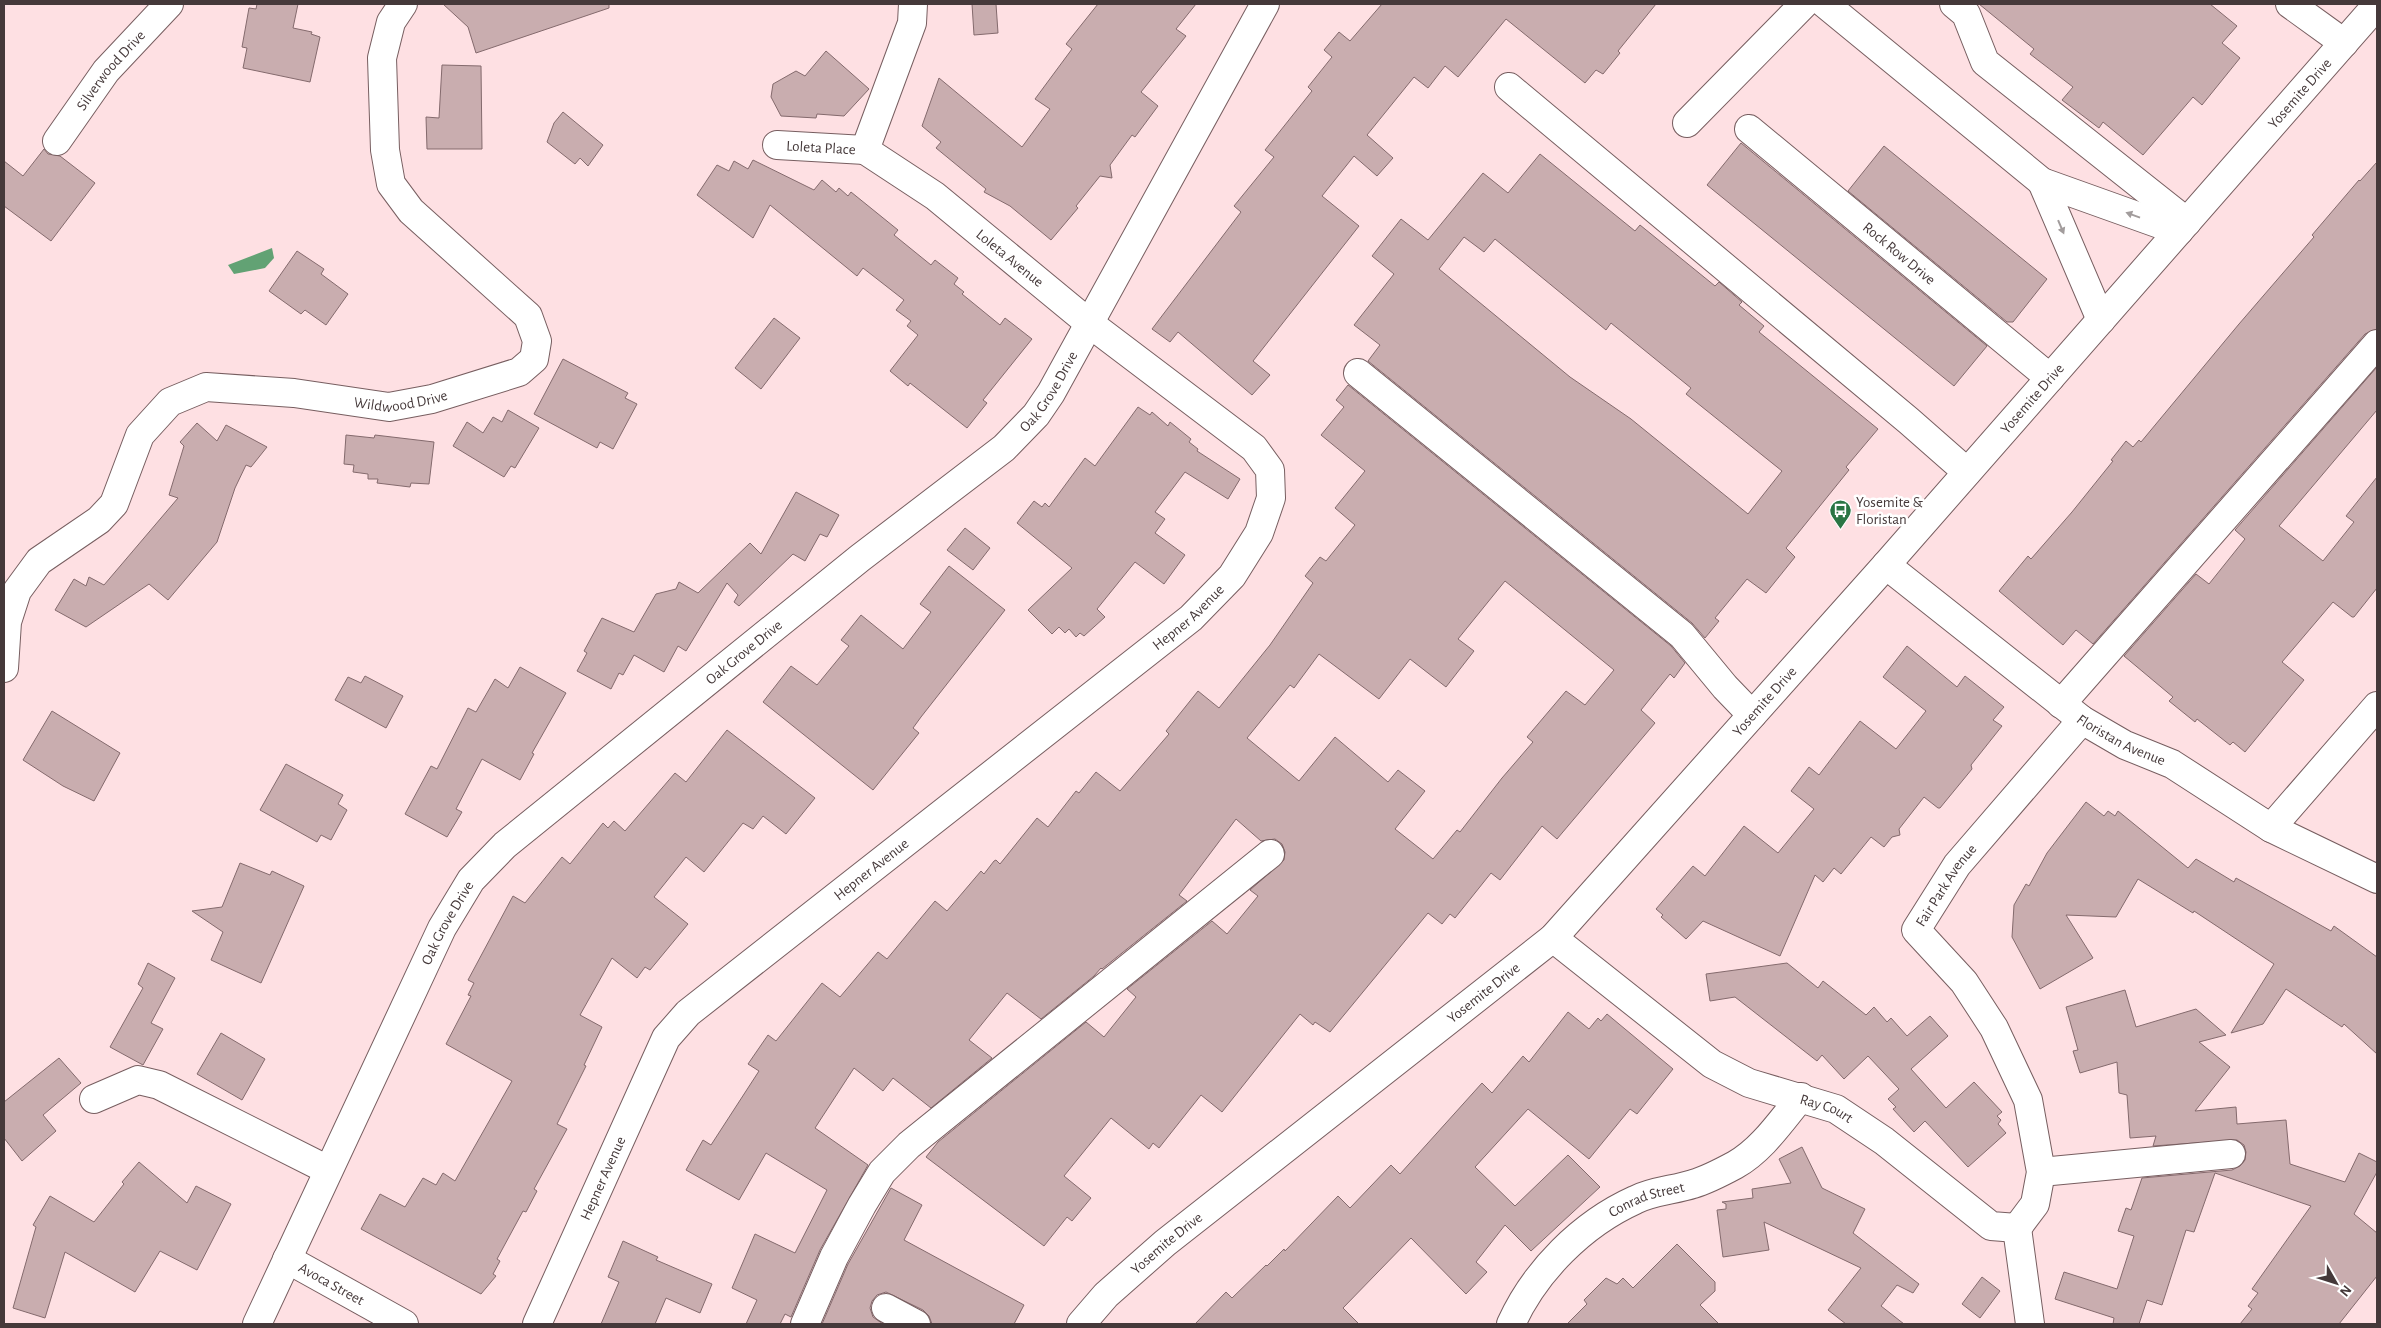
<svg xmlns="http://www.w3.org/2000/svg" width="2381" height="1328" font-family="'Alegreya Sans',sans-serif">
<rect width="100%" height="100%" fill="#fee0e3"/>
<path fill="#62a274" d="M 272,248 L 274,258 L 265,268 L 234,274 L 228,265 Z"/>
<g fill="#c9adaf" stroke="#846a6d" fill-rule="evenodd">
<path d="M 257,4 L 298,4 L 293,28 L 312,32 L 311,34 L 320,37 L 310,82 L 243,68 L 247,48 L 242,47 L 249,8 L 256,9 Z"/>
<path d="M 443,4 L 609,4 L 609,8 L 476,53 L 468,27 Z"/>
<path d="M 972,4 L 996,4 L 998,33 L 974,35 Z"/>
<path d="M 1098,4 L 1196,4 L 1176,29 L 1186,36 L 1141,92 L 1158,106 L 1135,137 L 1132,135 L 1110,165 L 1112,178 L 1100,176 L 1076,206 L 1078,208 L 1051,240 L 1010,206 L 984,192 L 986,189 L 936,148 L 941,142 L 922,126 L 939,78 L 1022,147 L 1050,109 L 1035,99 L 1072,49 L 1066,44 Z"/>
<path d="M 1382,4 L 1656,4 L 1618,51 L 1620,53 L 1603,74 L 1596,70 L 1585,83 L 1506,19 L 1458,77 L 1445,66 L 1428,88 L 1414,77 L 1367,135 L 1393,158 L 1377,176 L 1354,156 L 1322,196 L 1359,226 L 1253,361 L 1270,375 L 1252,395 L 1178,332 L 1170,342 L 1152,329 L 1241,212 L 1234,206 L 1274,157 L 1265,150 L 1312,91 L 1308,87 L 1332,57 L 1324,50 L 1339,32 L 1350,41 Z"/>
<path d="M 1979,4 L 2210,4 L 2237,26 L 2222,43 L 2240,58 L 2202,105 L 2193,97 L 2143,155 L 2103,122 L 2099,128 L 2062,100 L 2073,87 L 2030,54 L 2034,49 Z"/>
<path d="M 826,51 L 869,89 L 844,116 L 817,114 L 816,118 L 781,116 L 771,97 L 773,84 L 796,71 L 805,76 Z"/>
<path d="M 442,65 L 481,66 L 482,149 L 427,149 L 426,117 L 439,118 Z"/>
<path d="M 563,112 L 603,145 L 588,166 L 580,158 L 575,164 L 547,142 L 554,123 Z"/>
<path d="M 1741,143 L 1987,346 L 1954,386 L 1707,185 Z"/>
<path d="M 1884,146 L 2047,279 L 2013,322 L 2007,322 L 1848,191 Z"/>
<path d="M 44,149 L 48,154 L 60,156 L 95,183 L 51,241 L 4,206 L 4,161 L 23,176 Z"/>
<path d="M 1540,154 L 1635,231 L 1640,225 L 1715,286 L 1719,282 L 1742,302 L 1739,305 L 1764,326 L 1759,332 L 1878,429 L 1846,467 L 1849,470 L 1786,548 L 1795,557 L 1766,593 L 1747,579 L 1715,618 L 1719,621 L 1705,638 L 1692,623 L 1368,361 L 1380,345 L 1354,325 L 1394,274 L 1372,256 L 1401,219 L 1428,240 L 1483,173 L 1508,193 ZM 1464,237 L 1484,252 L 1495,239 L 1606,330 L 1611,323 L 1691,388 L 1686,394 L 1782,471 L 1748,514 L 1631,419 L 1570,377 L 1439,269 Z"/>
<path d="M 753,160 L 814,190 L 822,180 L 836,192 L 839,188 L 848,196 L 851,192 L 898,230 L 894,235 L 931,265 L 935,260 L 958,278 L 954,284 L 964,292 L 962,294 L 1000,325 L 1005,318 L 1032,339 L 983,400 L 987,403 L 967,428 L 910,383 L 908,386 L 890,371 L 918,335 L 907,326 L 911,321 L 896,310 L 904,300 L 863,268 L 857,276 L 770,205 L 753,238 L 697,195 L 717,165 L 729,171 L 734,161 L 748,169 Z"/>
<path d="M 2377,162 L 2377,329 L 2365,334 L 2093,644 L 2076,630 L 2063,645 L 1999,591 L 2028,556 L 2031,559 L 2072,512 L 2113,461 L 2111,460 L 2126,441 L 2133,447 L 2139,440 L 2141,442 L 2239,324 L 2314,237 L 2312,235 L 2359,180 L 2360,181 Z"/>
<path d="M 297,251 L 324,269 L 321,274 L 348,294 L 326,325 L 305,310 L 301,314 L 269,291 Z"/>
<path d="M 774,318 L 800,338 L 761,389 L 735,368 Z"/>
<path d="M 563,359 L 628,393 L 625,398 L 637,404 L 613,449 L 600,442 L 597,448 L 534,414 Z"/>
<path d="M 2377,367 L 2377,410 L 2279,526 L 2323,561 L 2354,522 L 2346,516 L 2377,477 L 2377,588 L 2354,617 L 2352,617 L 2333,602 L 2282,662 L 2304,680 L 2245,752 L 2233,742 L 2230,745 L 2197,719 L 2195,722 L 2169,701 L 2173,697 L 2124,656 L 2196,574 L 2209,584 L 2245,539 L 2235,530 Z"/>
<path d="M 1348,385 L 1671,646 L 1685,663 L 1674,678 L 1670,674 L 1641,710 L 1655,723 L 1557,839 L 1542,826 L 1500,880 L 1491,873 L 1455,918 L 1450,914 L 1442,924 L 1428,913 L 1330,1032 L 1315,1022 L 1313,1025 L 1300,1014 L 1222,1112 L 1201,1095 L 1159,1148 L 1153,1143 L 1149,1149 L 1111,1118 L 1064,1176 L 1091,1198 L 1072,1221 L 1067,1217 L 1044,1246 L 926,1157 L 938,1142 L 1086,1022 L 1104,1037 L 1136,997 L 1127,989 L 1212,921 L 1227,934 L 1258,896 L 1250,890 L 1284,860 L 1285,852 L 1282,844 L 1275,839 L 1261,841 L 1236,819 L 1179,895 L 1187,901 L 1102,969 L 1101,968 L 1094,976 L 1041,1019 L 1007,993 L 969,1040 L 992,1058 L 931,1108 L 893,1078 L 883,1091 L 854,1068 L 815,1128 L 868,1165 L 820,1250 L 791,1317 L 785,1314 L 780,1324 L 746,1324 L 757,1300 L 732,1288 L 755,1234 L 795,1253 L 827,1190 L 766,1153 L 739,1200 L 686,1170 L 703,1140 L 711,1145 L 759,1071 L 748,1064 L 768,1035 L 776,1041 L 822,983 L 840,997 L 878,952 L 887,959 L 935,901 L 947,911 L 981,871 L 984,874 L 994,861 L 996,860 L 1000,864 L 1037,818 L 1048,827 L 1076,791 L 1079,793 L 1096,772 L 1120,791 L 1169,734 L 1166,731 L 1198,691 L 1219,708 L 1270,645 L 1313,583 L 1305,576 L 1320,557 L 1326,561 L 1355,525 L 1335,508 L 1365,471 L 1321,435 L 1344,407 L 1336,400 ZM 1505,581 L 1614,670 L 1585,705 L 1566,691 L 1527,737 L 1533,742 L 1502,778 L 1460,832 L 1457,830 L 1433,859 L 1395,829 L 1425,791 L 1398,770 L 1388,782 L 1335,737 L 1299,781 L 1247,738 L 1290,685 L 1294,688 L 1319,654 L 1379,699 L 1410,659 L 1446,687 L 1474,651 L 1458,639 Z"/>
<path d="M 1138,407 L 1150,415 L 1152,412 L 1168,426 L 1170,422 L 1191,439 L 1189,442 L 1198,449 L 1197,451 L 1240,479 L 1228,499 L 1185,472 L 1155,512 L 1165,519 L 1155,533 L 1185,555 L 1164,584 L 1135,562 L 1097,609 L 1105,617 L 1084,636 L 1080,633 L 1076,637 L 1069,629 L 1065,633 L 1059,627 L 1052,634 L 1028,610 L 1072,568 L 1017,523 L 1034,501 L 1042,507 L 1045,503 L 1049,507 L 1085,458 L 1095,466 Z"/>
<path d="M 508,410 L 539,428 L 515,468 L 511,466 L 504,477 L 453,446 L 467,422 L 483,433 L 493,417 L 502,422 Z"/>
<path d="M 197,423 L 217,441 L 226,425 L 267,447 L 251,467 L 246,465 L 235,488 L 217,542 L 168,600 L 149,584 L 86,627 L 55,610 L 74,579 L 86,586 L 89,577 L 104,585 L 178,498 L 169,495 L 184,446 L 180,442 Z"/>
<path d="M 346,435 L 374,438 L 375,435 L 434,442 L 429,484 L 411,483 L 410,487 L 377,483 L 378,479 L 368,479 L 368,474 L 353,472 L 354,465 L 344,464 Z"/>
<path d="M 796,492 L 839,515 L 827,537 L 820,534 L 805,561 L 793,554 L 739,606 L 734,602 L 738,595 L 727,583 L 686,651 L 678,646 L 664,672 L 634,655 L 623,675 L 619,673 L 611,689 L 577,671 L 587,653 L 584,651 L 602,618 L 634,632 L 656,594 L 676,589 L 679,582 L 698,593 L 750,543 L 761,554 Z"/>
<path d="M 965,528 L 990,548 L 973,570 L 947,550 Z"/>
<path d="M 949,566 L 1005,610 L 921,717 L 913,728 L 919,733 L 873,790 L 763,702 L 791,666 L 817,685 L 849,646 L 841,640 L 861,615 L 903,649 L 931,612 L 920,604 Z"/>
<path d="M 1907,646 L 1957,687 L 1965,676 L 2004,707 L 1993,720 L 2002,726 L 1971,765 L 1972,769 L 1940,808 L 1938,808 L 1924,797 L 1899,829 L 1900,835 L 1892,837 L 1884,847 L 1871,837 L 1841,874 L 1834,868 L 1823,882 L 1815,875 L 1780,956 L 1703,921 L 1686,939 L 1661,917 L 1663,915 L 1656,909 L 1693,866 L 1705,876 L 1744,826 L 1778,853 L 1814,809 L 1791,791 L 1809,767 L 1819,775 L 1860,721 L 1896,749 L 1926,711 L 1883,677 Z"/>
<path d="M 520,667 L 566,693 L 532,753 L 534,754 L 520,780 L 482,759 L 456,809 L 462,812 L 447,837 L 405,814 L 431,766 L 437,769 L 468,708 L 476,712 L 495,679 L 508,688 Z"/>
<path d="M 365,676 L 403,696 L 386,728 L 335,700 L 348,677 L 361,683 Z"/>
<path d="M 52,711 L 120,753 L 94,801 L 63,786 L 23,760 Z"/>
<path d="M 727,730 L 815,798 L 786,834 L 763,816 L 753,829 L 743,823 L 704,872 L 686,857 L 654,897 L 688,924 L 650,970 L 645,967 L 637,978 L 612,958 L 580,1015 L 602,1027 L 584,1065 L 586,1066 L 557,1124 L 567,1129 L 534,1189 L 537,1191 L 526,1212 L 523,1211 L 497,1259 L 500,1261 L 493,1274 L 496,1276 L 481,1294 L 361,1229 L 380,1194 L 405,1207 L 423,1178 L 436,1185 L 443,1173 L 455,1181 L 512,1081 L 446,1044 L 471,996 L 468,995 L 474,983 L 468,980 L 513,896 L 525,903 L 562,857 L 570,864 L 603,823 L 608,828 L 614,821 L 625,831 L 675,773 L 686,782 Z"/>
<path d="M 286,764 L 343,795 L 338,804 L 347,810 L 331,840 L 321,835 L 317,842 L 260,810 Z"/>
<path d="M 2086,802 L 2104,816 L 2108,811 L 2115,816 L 2118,811 L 2188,868 L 2196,859 L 2234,882 L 2236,878 L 2331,931 L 2334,926 L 2377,957 L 2377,1054 L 2344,1024 L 2342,1027 L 2286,989 L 2263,1024 L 2231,1033 L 2274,964 L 2194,911 L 2193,913 L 2138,879 L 2116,917 L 2066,915 L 2093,958 L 2040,989 L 2012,937 L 2014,905 L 2026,884 L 2029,886 L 2047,853 Z"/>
<path d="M 240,863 L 270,875 L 272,871 L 304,886 L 261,983 L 211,960 L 223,932 L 192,911 L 222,907 Z"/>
<path d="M 148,963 L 175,978 L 151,1023 L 163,1029 L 143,1065 L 110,1047 L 143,988 L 138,984 Z"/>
<path d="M 1787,963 L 1818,988 L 1823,981 L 1866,1015 L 1874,1007 L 1887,1022 L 1891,1018 L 1907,1036 L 1930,1016 L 1948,1036 L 1911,1069 L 1946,1108 L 1974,1082 L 2002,1112 L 1997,1116 L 2001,1120 L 1998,1124 L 2006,1133 L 1968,1167 L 1925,1121 L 1914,1132 L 1893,1109 L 1896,1107 L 1888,1099 L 1899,1089 L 1868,1056 L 1844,1079 L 1822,1055 L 1817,1061 L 1735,997 L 1710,1001 L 1706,974 Z"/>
<path d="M 2125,990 L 2136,1027 L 2196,1009 L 2226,1035 L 2199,1042 L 2230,1067 L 2195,1111 L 2236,1107 L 2237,1124 L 2286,1120 L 2290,1164 L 2345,1182 L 2359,1153 L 2377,1162 L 2377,1172 L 2354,1214 L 2377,1233 L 2377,1276 L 2339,1324 L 2240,1324 L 2252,1309 L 2248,1306 L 2258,1293 L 2252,1289 L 2311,1206 L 2215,1173 L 2194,1232 L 2186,1230 L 2162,1305 L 2147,1300 L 2139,1324 L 2113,1324 L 2114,1318 L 2055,1299 L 2064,1272 L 2117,1289 L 2134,1236 L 2118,1231 L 2126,1208 L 2131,1210 L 2142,1178 L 2232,1170 L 2240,1166 L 2245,1160 L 2246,1152 L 2244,1145 L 2237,1140 L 2153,1146 L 2156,1136 L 2130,1138 L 2127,1095 L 2119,1093 L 2117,1062 L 2080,1073 L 2073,1051 L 2078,1050 L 2066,1007 Z"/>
<path d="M 1568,1012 L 1589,1029 L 1598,1018 L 1601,1021 L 1607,1014 L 1673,1069 L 1637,1114 L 1630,1109 L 1589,1159 L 1528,1109 L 1475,1167 L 1515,1206 L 1568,1155 L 1600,1187 L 1531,1251 L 1505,1225 L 1476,1262 L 1487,1272 L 1466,1294 L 1411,1238 L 1343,1308 L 1359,1324 L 1195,1324 L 1226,1292 L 1232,1298 L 1266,1265 L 1267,1266 L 1284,1249 L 1285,1251 L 1338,1196 L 1350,1208 L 1391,1165 L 1400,1174 L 1482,1083 L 1492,1093 L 1523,1056 L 1529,1062 Z"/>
<path d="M 221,1033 L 265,1059 L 242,1100 L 197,1074 Z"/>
<path d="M 59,1058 L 81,1083 L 43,1115 L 56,1131 L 22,1161 L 4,1138 L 4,1102 Z"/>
<path d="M 1802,1147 L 1822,1188 L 1865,1209 L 1853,1233 L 1919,1284 L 1913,1293 L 1897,1285 L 1881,1306 L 1904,1324 L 1846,1324 L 1828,1310 L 1861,1268 L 1764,1222 L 1769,1250 L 1723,1257 L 1717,1210 L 1726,1209 L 1726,1204 L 1722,1202 L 1753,1198 L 1752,1189 L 1791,1183 L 1779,1159 Z"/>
<path d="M 139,1162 L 187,1203 L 196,1186 L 231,1204 L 197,1270 L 160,1251 L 135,1292 L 65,1252 L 45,1318 L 13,1308 L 36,1227 L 33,1225 L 50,1196 L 94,1222 L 124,1184 L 122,1182 Z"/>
<path d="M 891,1188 L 922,1205 L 904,1240 L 1024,1305 L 1014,1324 L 932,1324 L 929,1316 L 923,1310 L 886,1292 L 877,1295 L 872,1301 L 870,1308 L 873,1317 L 883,1324 L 822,1324 L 848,1264 Z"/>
<path d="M 623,1241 L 658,1257 L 656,1260 L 712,1284 L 700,1313 L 666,1298 L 655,1324 L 601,1324 L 619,1282 L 608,1277 Z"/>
<path d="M 1677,1244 L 1715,1282 L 1715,1291 L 1700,1305 L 1719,1324 L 1567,1324 L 1587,1304 L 1584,1300 L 1606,1278 L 1617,1284 L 1623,1278 L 1633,1288 Z"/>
<path d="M 1982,1277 L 2000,1291 L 1980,1318 L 1962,1304 Z"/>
</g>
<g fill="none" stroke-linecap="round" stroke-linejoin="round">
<defs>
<g id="minor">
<path d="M 1825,4 L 2042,182 L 2179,231"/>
<path d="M 1954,4 L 1966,14 L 1985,62 L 2187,222"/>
<path d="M 2290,4 L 2344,43"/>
<path d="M 1509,87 L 1909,421 L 1967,472"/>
<path d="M 1687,123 L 1804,4"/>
<path id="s1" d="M 1749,129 L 2050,378"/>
<path id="s2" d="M 57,141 L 106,71 L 169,4"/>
<path id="s3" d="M 777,145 L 865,150"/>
<path d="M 2042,182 L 2101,320"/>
<path d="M 1358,373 L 1682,635 L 1725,687 L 1752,715"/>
<path id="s4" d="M 1886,565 L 2082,720 L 2125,745 L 2172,764 L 2271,828 L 2377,879"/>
<path id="s5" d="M 4,668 L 7,622 L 17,591 L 39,561 L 99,520 L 114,504 L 140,435 L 170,402 L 206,387 L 294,393 L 389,407 L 432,399 L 519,372 L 534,359 L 537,341 L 528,316 L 411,211 L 391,184 L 385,150 L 382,58 L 391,22 L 403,4"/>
<path d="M 2061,704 L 2377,344"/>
<path d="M 2271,828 L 2377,706"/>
<path id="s6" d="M 1553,938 L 1712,1064 L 1749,1083 L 1836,1109 L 1884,1141 L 1991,1226 L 2017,1228"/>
<path d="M 94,1099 L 138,1080 L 159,1085 L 328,1170"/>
<path d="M 2041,1172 L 2231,1154"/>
<path id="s7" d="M 2017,1228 L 2035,1204 L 2041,1172 L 2028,1100 L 1994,1028 L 1964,982 L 1916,930 L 1957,865 L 2082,720"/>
<path d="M 2017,1228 L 2030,1324"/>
<path id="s8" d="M 287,1259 L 404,1324"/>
<path d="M 886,1308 L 916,1324"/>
<path id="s9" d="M 257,1324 L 442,928 L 471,880 L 505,845 L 860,558 L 1004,448 L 1036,415 L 1051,393 L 1265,4"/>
<path id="s10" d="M 537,1324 L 666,1038 L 688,1013 L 1191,618 L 1232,576 L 1259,533 L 1271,498 L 1270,470 L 1254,448 L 1089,323 L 935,196 L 865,150 L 912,23 L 913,4"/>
<path d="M 805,1324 L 834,1257 L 862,1205 L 882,1172 L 909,1145 L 1270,854"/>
<path id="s11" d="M 1081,1324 L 1106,1295 L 1165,1243 L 1553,938 L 1886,565 L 2377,5"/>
<path id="s12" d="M 1511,1324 C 1535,1271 1582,1224 1635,1200 C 1652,1191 1675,1190 1693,1184 C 1707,1180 1722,1172 1735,1165 C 1762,1150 1781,1121 1801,1097"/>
</g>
</defs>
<use href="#minor" stroke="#775e60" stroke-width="30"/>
<use href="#minor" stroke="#fff" stroke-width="28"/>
</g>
<defs><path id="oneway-solid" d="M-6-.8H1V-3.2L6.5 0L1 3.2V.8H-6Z" transform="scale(1.25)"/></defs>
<g fill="#a29c9c">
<use href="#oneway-solid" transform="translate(2133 215) rotate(-160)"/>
<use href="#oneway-solid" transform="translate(2061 227) rotate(67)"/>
</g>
<defs>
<symbol id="bus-pin" viewBox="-11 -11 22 30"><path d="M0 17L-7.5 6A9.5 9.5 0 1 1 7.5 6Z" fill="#2a7544" stroke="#fff"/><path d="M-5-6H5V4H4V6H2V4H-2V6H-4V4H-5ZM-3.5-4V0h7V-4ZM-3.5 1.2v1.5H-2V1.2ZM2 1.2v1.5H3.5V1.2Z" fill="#fff"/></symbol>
</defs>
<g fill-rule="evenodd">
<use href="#bus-pin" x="1828" y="498" width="25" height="34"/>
</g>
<g text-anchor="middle" stroke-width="5" stroke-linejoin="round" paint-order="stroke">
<g font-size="15" fill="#45393a" stroke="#fff">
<text dy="5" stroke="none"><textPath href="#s2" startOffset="89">Silverwood Drive</textPath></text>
<text dy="5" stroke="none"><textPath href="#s11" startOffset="1738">Yosemite Drive</textPath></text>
<text dy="5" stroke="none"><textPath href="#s3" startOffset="44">Loleta Place</textPath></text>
<text dy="5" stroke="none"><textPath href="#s1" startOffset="195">Rock Row Drive</textPath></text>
<text transform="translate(1010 258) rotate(39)" y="5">Loleta Avenue</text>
<text dy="5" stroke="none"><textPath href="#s9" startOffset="1252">Oak Grove Drive</textPath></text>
<text dy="5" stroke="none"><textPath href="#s5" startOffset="564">Wildwood Drive</textPath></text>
<text dy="5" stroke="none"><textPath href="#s11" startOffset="1332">Yosemite Drive</textPath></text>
<text dy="5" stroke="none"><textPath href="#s10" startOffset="985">Hepner Avenue</textPath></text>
<text dy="5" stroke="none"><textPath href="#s9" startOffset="849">Oak Grove Drive</textPath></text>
<text dy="5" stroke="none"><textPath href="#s11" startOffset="928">Yosemite Drive</textPath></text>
<text dy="5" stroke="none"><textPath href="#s4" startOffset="294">Floristan Avenue</textPath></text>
<text dy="5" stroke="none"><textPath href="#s10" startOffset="580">Hepner Avenue</textPath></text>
<text dy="5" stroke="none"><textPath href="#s7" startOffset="395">Fair Park Avenue</textPath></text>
<text dy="5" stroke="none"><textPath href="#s9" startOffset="444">Oak Grove Drive</textPath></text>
<text dy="5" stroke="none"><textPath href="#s11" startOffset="522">Yosemite Drive</textPath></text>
<text dy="5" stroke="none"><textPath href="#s6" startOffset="326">Ray Court</textPath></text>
<text dy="5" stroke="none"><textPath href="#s10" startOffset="160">Hepner Avenue</textPath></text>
<text dy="5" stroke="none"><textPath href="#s12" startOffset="190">Conrad Street</textPath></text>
<text dy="5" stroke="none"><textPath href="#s11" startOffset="118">Yosemite Drive</textPath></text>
<text dy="5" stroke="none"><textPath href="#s8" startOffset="51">Avoca Street</textPath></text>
</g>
<g font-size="15" fill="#45393a" stroke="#fff" text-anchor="start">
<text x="1856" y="507">Yosemite &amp;<tspan x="1856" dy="17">Floristan</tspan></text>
</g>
</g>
<rect width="2381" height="1328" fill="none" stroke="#45393a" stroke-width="10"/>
<g transform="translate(2336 1283) rotate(129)" stroke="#ffffff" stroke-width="4" paint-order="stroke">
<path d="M0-4L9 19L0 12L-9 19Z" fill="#45393a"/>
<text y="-8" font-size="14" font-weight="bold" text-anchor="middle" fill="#45393a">N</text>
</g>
</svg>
